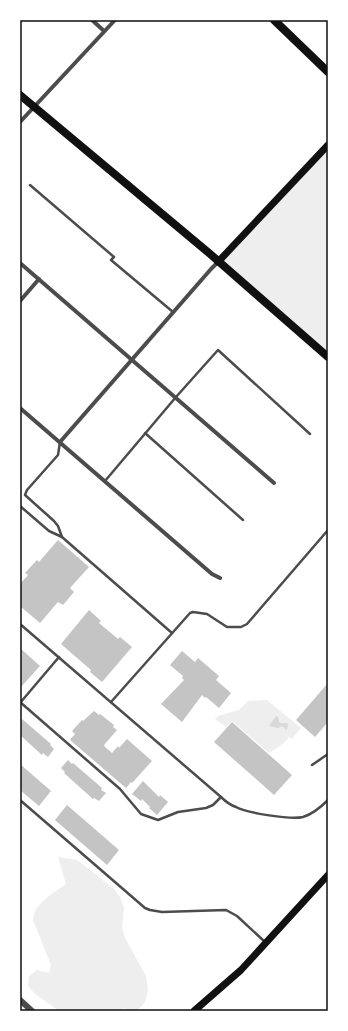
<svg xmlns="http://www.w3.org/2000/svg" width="348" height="1031" font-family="Commissioner,sans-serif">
<rect width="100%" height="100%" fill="#fff"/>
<g fill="#eee">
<path d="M 328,145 L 328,357 L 218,262 Z"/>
<path d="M 267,700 L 301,728 L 292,739 L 289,737 L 284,743 L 269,753 L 232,721 L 226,727 L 215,719 L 218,716 L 239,710 L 248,701 Z"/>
<path d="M 58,857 L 77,860 L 114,889 L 120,897 L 124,908 L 122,927 L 125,938 L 146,976 L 148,990 L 145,1002 L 137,1011 L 130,1011 L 124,1008 L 121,1011 L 59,1011 L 34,993 L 28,986 L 29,976 L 37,970 L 49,973 L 51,965 L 33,920 C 34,903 53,894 66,884 Z"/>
</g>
<path fill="#d9d9d9" d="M 276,716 L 278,717 L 279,722 L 281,723 L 286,723 L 288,724 L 287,730 L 282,726 L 278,728 L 269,726 Z"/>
<g fill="#c4c4c4">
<path d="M 58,540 L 89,567 L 70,588 L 74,592 L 63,605 L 58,602 L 40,623 L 20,606 L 20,584 L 28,575 L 25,573 L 37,560 L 39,562 Z"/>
<path d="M 89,610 L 101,621 L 99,623 L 118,639 L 120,637 L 132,647 L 102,682 L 90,672 L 91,670 L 61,644 Z"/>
<path d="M 20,648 L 40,666 L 20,688 Z"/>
<path d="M 182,651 L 195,662 L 198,658 L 219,676 L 216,680 L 231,693 L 219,708 L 206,697 L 205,698 L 202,695 L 182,722 L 161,704 L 184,680 L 182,678 L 183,676 L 170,665 Z"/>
<path d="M 328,683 L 328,722 L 315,737 L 296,720 Z"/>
<path d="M 94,711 L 99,715 L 100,714 L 114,725 L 113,727 L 117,730 L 104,745 L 105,747 L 112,753 L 118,746 L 119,748 L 127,739 L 152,761 L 132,783 L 131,782 L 126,788 L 70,740 L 75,734 L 72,731 L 82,720 L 83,721 Z"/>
<path d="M 20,719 L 21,720 L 22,719 L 51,744 L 50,745 L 54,749 L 48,757 L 43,753 L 42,755 L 20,735 Z"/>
<path d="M 232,722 L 292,775 L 274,795 L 214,742 Z"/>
<path d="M 68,760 L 72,764 L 73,763 L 102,788 L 101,790 L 106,793 L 99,801 L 94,798 L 93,799 L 64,773 L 65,772 L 61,768 Z"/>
<path d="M 20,764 L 51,791 L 39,806 L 20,790 Z"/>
<path d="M 143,781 L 159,797 L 160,795 L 168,802 L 157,815 L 149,808 L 150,807 L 142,799 L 141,801 L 132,794 Z"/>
<path d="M 67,805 L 119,850 L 107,865 L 55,820 Z"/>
</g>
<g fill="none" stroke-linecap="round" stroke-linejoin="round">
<g stroke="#4c4c4c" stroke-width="2.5">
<path d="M 30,185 L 114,257 L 111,260 L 173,312"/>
<path d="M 145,433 L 243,520"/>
<path d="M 60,442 L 58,455 L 27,490 L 25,495 L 54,521 L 58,526 L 62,537"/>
<path d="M 105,481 L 176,397 L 218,350 L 310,434"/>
<path d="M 20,506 L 49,531 L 62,537 L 172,633"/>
<path d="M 20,624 L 221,797 C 225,801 230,805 236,807 C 247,813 291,820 303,817 C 313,814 321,807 328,800"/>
<path d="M 20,702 L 120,789 L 141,814 L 158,820 L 178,812 L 206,808 L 213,805 L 221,797"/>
<path d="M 111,702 L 190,613 L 193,612 L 207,614 L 227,627 L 241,627 L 247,624 L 328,530"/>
<path d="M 20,703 L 59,657"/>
<path d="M 312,765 L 328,754"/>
<path d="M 20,800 L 145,908 L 150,910 L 162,912 L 226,910 L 237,916 L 265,942"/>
</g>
<g stroke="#4c4c4c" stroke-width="4">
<path d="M 92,20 L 104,31"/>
<path d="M 20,122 L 115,20"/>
<path d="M 20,263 L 274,483"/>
<path d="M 20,301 L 39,279"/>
<path d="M 20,408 L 212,574 L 220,578"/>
<path d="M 60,442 L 211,269 L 218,262"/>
</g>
<path stroke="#4c4c4c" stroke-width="6" d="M 20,1000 L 32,1011"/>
<g stroke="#111" stroke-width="7">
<path d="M 218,262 L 328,145"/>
<path d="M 194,1011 L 241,970 L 328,875"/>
</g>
<g stroke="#111" stroke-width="8">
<path d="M 274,20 L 328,72"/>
<path d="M 20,95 L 209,253 L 328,357"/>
</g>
</g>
<rect width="348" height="1031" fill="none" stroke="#ffffff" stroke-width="42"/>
<rect x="21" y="21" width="306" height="989" fill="none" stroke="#111" stroke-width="1.5"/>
</svg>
